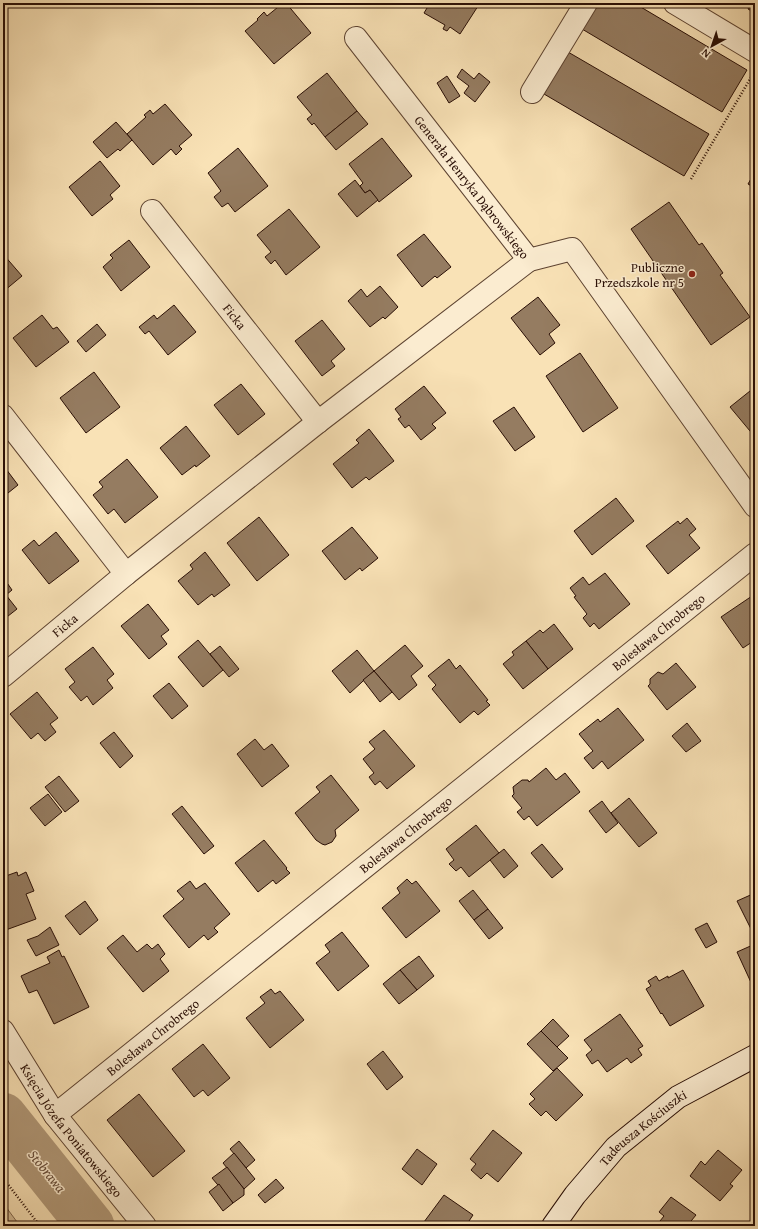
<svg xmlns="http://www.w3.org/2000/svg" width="758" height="1229" font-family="'Gentium Book Plus',serif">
<rect width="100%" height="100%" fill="#f9e2b6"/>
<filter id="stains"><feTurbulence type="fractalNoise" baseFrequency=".005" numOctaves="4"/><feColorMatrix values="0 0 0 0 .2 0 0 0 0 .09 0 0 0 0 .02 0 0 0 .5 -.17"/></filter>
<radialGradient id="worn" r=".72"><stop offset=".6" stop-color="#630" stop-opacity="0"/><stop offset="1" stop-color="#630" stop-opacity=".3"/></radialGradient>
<path fill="#d6be98" stroke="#80664e" d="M 3,1203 L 20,1226 L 3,1226 Z"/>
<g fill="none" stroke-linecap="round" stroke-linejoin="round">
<path stroke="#b29a7a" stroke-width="47" d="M 3,1116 L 91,1226"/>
</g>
<g fill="#957c61" stroke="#290e05">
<path d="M 283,3 L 286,3 L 311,33 L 274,64 L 245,31 L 258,20 L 257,19 L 264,12 L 267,16 Z"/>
<path d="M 430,3 L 480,3 L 460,34 L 450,27 L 447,31 L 443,29 L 445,25 L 424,13 Z"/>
<path d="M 597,3 L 634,3 L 747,70 L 722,112 L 582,29 Z"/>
<path d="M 751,3 L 755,3 L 755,13 L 748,9 Z"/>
<path d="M 568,52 L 709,134 L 684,176 L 544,94 Z"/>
<path d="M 462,69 L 474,79 L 479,73 L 490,82 L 475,102 L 464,93 L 469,86 L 457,77 Z"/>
<path d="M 327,73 L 357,111 L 325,137 L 314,123 L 312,125 L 307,119 L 312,115 L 297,97 Z"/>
<path d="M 447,76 L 460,96 L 449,103 L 437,83 Z"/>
<path d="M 165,104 L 192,135 L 179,146 L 182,149 L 176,155 L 171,149 L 153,165 L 127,134 L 146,117 L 144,115 L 150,110 L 153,114 Z"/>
<path d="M 357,111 L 368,124 L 336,150 L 325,137 Z"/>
<path d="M 116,122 L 132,140 L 120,151 L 118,149 L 107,158 L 93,142 Z"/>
<path d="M 382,138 L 412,176 L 379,202 L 370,190 L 365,193 L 360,186 L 363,183 L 349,164 Z"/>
<path d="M 238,148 L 268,186 L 235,212 L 228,203 L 222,207 L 214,197 L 221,191 L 208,173 Z"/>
<path d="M 100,161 L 120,186 L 110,195 L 113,199 L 92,216 L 69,187 Z"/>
<path d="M 755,172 L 755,188 L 748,184 Z"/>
<path d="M 355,180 L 365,193 L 370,190 L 378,200 L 357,217 L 338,194 Z"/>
<path d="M 669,202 L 699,245 L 702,243 L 723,273 L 720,275 L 750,317 L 711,345 L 631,229 Z"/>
<path d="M 289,209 L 320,247 L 286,275 L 275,260 L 271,264 L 265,257 L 271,252 L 257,235 Z"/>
<path d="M 424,234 L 451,267 L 437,278 L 435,276 L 422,287 L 397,255 Z"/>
<path d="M 129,240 L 150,267 L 121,291 L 103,267 L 113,258 L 110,255 Z"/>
<path d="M 3,254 L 22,276 L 4,291 L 5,293 L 3,295 Z"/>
<path d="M 380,286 L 398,307 L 385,319 L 383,317 L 370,327 L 348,301 L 361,289 L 367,297 Z"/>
<path d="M 538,297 L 560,325 L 549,334 L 555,343 L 540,355 L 511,318 Z"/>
<path d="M 174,305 L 196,332 L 168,355 L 149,331 L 145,334 L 139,327 L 154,315 L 157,319 Z"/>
<path d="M 42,315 L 53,329 L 57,327 L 69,342 L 36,367 L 13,338 Z"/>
<path d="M 322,320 L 345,349 L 331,361 L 335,366 L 322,376 L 295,341 Z"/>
<path d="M 97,324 L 106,335 L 86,352 L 77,341 Z"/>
<path d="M 580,353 L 618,408 L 583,432 L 546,376 Z"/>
<path d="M 94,372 L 120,407 L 86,433 L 60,398 Z"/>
<path d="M 241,384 L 265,414 L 238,435 L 214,405 Z"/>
<path d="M 424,386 L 446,413 L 432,424 L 436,428 L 421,440 L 409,425 L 405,428 L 398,419 L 401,417 L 395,409 Z"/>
<path d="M 755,387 L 755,437 L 730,407 Z"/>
<path d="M 514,407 L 535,437 L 515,451 L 493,421 Z"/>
<path d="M 186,426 L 210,456 L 196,467 L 195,465 L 182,475 L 160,448 Z"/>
<path d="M 369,429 L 394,461 L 369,480 L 366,477 L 352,488 L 333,464 L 359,443 L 356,440 Z"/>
<path d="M 127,459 L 158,497 L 125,523 L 114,509 L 108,514 L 93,495 L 103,487 L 99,482 Z"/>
<path d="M 3,465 L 18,485 L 3,497 Z"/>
<path d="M 616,498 L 634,521 L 592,555 L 574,531 Z"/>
<path d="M 259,517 L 289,555 L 257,581 L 227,543 Z"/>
<path d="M 687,518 L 696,529 L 689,535 L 700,548 L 668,574 L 646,546 L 678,521 L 680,524 Z"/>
<path d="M 352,527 L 378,558 L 362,571 L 360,568 L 345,580 L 322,551 Z"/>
<path d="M 56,532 L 79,561 L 49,584 L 22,550 L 34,540 L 39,546 Z"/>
<path d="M 205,552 L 230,585 L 214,597 L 212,594 L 198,605 L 178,581 L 193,569 L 190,565 Z"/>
<path d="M 605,573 L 630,604 L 599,629 L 594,623 L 590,627 L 583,618 L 587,614 L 574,597 L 576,596 L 570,588 L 583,577 L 589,585 Z"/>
<path d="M 3,577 L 12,590 L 6,595 L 17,609 L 3,620 Z"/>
<path d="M 755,594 L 755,640 L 743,648 L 721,617 Z"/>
<path d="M 148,604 L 169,630 L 161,636 L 167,644 L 149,659 L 121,626 Z"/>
<path d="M 554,624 L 573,649 L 548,669 L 526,641 L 540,630 L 543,633 Z"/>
<path d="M 198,640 L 223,670 L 203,687 L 178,657 Z"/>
<path d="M 526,641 L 548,669 L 523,689 L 503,664 L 514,655 L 512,652 Z"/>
<path d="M 405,645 L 423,666 L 411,676 L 417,685 L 399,700 L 374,671 Z"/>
<path d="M 220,646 L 239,669 L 229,677 L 210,654 Z"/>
<path d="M 93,647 L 114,674 L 107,680 L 113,688 L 93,705 L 87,696 L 81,701 L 69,687 L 75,682 L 65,669 Z"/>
<path d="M 357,650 L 374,671 L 350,693 L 332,671 Z"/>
<path d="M 449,659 L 456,669 L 460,665 L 488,700 L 486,701 L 490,705 L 478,715 L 474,711 L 460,723 L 432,689 L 436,685 L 428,676 Z"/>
<path d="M 676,663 L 696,687 L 667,710 L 648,686 L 650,684 L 650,679 L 658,672 L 663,674 Z"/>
<path d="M 374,671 L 392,692 L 380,702 L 363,680 Z"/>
<path d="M 169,683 L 188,706 L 172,719 L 153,696 Z"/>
<path d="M 37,692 L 58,718 L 50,724 L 56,732 L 45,741 L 38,733 L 31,739 L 10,714 Z"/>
<path d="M 618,708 L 644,740 L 608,769 L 602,761 L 593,769 L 584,758 L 593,751 L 579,734 L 598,719 L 600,722 Z"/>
<path d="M 687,723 L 701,741 L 686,752 L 672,736 Z"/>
<path d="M 384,730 L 415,766 L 387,789 L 380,781 L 375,785 L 369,777 L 374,773 L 363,759 L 375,749 L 369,742 Z"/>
<path d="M 114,732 L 133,756 L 120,768 L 100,743 Z"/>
<path d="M 255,739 L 264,750 L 272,744 L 289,766 L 262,787 L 237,754 Z"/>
<path d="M 546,768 L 556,780 L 565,773 L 580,792 L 537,826 L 529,816 L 524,820 L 517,812 L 522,808 L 512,796 L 514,794 L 513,787 L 522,780 L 528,780 L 529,782 Z"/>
<path d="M 331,775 L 359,810 L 335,830 L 336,836 L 332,842 L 325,845 L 322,844 L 316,840 L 295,813 L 320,792 L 316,787 Z"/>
<path d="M 59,776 L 79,801 L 65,812 L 45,787 Z"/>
<path d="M 48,794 L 62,812 L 45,826 L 30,808 Z"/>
<path d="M 629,798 L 657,833 L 639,847 L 611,813 Z"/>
<path d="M 602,801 L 618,823 L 606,833 L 589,811 Z"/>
<path d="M 182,806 L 214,846 L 204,854 L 172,814 Z"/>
<path d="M 476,825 L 499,853 L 469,877 L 461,867 L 456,871 L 449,864 L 454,860 L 446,849 Z"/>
<path d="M 264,840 L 287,868 L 286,869 L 290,873 L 276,884 L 273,880 L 258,892 L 235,863 Z"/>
<path d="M 542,844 L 563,869 L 552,878 L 531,853 Z"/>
<path d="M 504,849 L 518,866 L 504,878 L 490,860 Z"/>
<path d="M 17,872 L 18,876 L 26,872 L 34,891 L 26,894 L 36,919 L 3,931 L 3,877 Z"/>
<path d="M 407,879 L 412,884 L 416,881 L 440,911 L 406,938 L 382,908 L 400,893 L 397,888 Z"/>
<path d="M 190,881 L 196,889 L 205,883 L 230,914 L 214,928 L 218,932 L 208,940 L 204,935 L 189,948 L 163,916 L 184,899 L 177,891 Z"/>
<path d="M 473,890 L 488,909 L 474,920 L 459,901 Z"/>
<path d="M 755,893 L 755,929 L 754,928 L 751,929 L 737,901 Z"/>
<path d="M 85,901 L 98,920 L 80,935 L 65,916 Z"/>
<path d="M 488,909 L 503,928 L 489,939 L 474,920 Z"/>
<path d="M 707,923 L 717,942 L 706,948 L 695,929 Z"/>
<path d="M 50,927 L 59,945 L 36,956 L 27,940 L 38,936 Z"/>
<path d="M 342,932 L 369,966 L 338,991 L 316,963 L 330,952 L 325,945 Z"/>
<path d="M 123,935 L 137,952 L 147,944 L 152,949 L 158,944 L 165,954 L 160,959 L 169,971 L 143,992 L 107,948 Z"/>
<path d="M 755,944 L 755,989 L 754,989 L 737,952 Z"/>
<path d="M 59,950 L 62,957 L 64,956 L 89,1007 L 54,1024 L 37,990 L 29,993 L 21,976 L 50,963 L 47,957 Z"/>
<path d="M 419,956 L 434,976 L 417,990 L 400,970 Z"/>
<path d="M 400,970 L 417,990 L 399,1004 L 383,984 Z"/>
<path d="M 683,970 L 704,1006 L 670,1026 L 662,1013 L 661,1014 L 646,989 L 651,986 L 648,981 L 656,976 L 659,981 L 668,976 L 668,978 Z"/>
<path d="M 271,989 L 275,994 L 280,991 L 304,1020 L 270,1048 L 246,1018 L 265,1003 L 260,997 Z"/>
<path d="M 620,1014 L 643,1046 L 638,1049 L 642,1055 L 631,1063 L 627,1058 L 607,1072 L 598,1060 L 592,1064 L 586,1055 L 592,1050 L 584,1040 Z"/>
<path d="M 553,1019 L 569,1036 L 557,1047 L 541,1031 Z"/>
<path d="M 541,1031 L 568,1058 L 553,1071 L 527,1044 Z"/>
<path d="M 203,1044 L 230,1078 L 208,1096 L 203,1090 L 194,1097 L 172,1069 Z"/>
<path d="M 383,1051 L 403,1077 L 387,1090 L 367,1064 Z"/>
<path d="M 557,1068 L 583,1095 L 556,1121 L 546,1111 L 541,1116 L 529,1104 L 535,1099 L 530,1094 Z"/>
<path d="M 139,1094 L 185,1151 L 153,1177 L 107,1120 Z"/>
<path d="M 493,1130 L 522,1153 L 498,1182 L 487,1173 L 481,1179 L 471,1170 L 476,1164 L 470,1159 Z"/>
<path d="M 239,1141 L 255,1160 L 246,1168 L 230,1149 Z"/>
<path d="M 417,1149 L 437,1164 L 422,1185 L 402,1169 Z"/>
<path d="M 718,1150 L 742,1170 L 730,1184 L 733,1186 L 720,1201 L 690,1176 L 701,1161 L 705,1165 Z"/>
<path d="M 234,1153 L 255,1179 L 244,1189 L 223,1163 Z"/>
<path d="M 227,1167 L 244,1189 L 244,1195 L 233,1203 L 212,1178 Z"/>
<path d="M 276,1179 L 284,1188 L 265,1203 L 258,1195 Z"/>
<path d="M 219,1184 L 233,1203 L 223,1211 L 209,1192 Z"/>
<path d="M 444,1195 L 473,1215 L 467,1224 L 469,1226 L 421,1226 Z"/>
<path d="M 671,1197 L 696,1215 L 687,1226 L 656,1226 L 664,1216 L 659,1212 Z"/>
</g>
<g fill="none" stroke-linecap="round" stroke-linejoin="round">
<defs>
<g id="street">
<path d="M 675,3 L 755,51"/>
<path id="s1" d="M 356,38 L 529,260 L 572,249 L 755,506"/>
<path d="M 532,92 L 586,3"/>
<path id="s2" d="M 152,211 L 318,422"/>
<path d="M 3,416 L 126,574"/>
<path id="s3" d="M 3,676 L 126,574 L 318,422 L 529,260"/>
<path id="s4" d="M 3,1031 L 55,1115 L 145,1226"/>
<path id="s5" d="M 55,1115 L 755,554"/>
</g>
<g id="secondary">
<path id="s6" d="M 553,1226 L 575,1195 L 616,1147 L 678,1097 L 755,1056"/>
</g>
</defs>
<use href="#street" stroke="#5d4331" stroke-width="24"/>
<use href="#secondary" stroke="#290e05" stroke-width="24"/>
<g stroke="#290e05" stroke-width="2.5" stroke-dasharray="1 2" stroke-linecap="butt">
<path d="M 691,179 L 753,74"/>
<path d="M 3,1178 L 40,1226"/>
</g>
<use href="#street" stroke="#fbecd0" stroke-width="22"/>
<use href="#secondary" stroke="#fbecd0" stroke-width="22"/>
</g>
<circle fill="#8f2418" stroke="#fbecd0" stroke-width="1.5" cx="692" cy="274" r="4"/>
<g text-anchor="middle" stroke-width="3" stroke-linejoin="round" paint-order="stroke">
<g font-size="13" fill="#290e05" stroke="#fbecd0">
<text dy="5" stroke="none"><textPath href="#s1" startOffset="189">Generała Henryka Dąbrowskiego</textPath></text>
<text dy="5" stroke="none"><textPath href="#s2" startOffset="134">Ficka</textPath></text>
<text dy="5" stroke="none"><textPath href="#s3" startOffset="80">Ficka</textPath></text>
<text dy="5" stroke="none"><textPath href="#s5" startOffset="773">Bolesława Chrobrego</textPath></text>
<text dy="5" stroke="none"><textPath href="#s5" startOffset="449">Bolesława Chrobrego</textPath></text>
<text dy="5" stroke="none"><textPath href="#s5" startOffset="125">Bolesława Chrobrego</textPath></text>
<text dy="5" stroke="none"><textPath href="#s6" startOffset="134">Tadeusza Kościuszki</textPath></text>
<text dy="5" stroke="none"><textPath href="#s4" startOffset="121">Księcia Józefa Poniatowskiego</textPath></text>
</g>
<g font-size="13" fill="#290e05" stroke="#fbecd0" text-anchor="end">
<text x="684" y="272">Publiczne<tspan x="684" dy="15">Przedszkole nr 5</tspan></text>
</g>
<g font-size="14" font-style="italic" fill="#674d3a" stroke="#fbecd0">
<text transform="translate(47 1171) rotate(51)" y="5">Stobrawa</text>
</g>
</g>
<rect width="758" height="1229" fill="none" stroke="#f9e2b6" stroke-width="16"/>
<rect x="4" y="4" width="750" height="1221" fill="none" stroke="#290e05" stroke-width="2"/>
<rect x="8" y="8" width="742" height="1213" fill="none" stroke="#290e05"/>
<g transform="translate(712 46) rotate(220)" stroke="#fbecd0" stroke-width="3" paint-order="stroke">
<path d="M0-3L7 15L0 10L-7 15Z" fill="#290e05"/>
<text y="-6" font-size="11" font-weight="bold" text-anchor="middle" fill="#290e05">N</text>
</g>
<rect width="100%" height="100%" filter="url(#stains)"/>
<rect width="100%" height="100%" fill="url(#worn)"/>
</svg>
